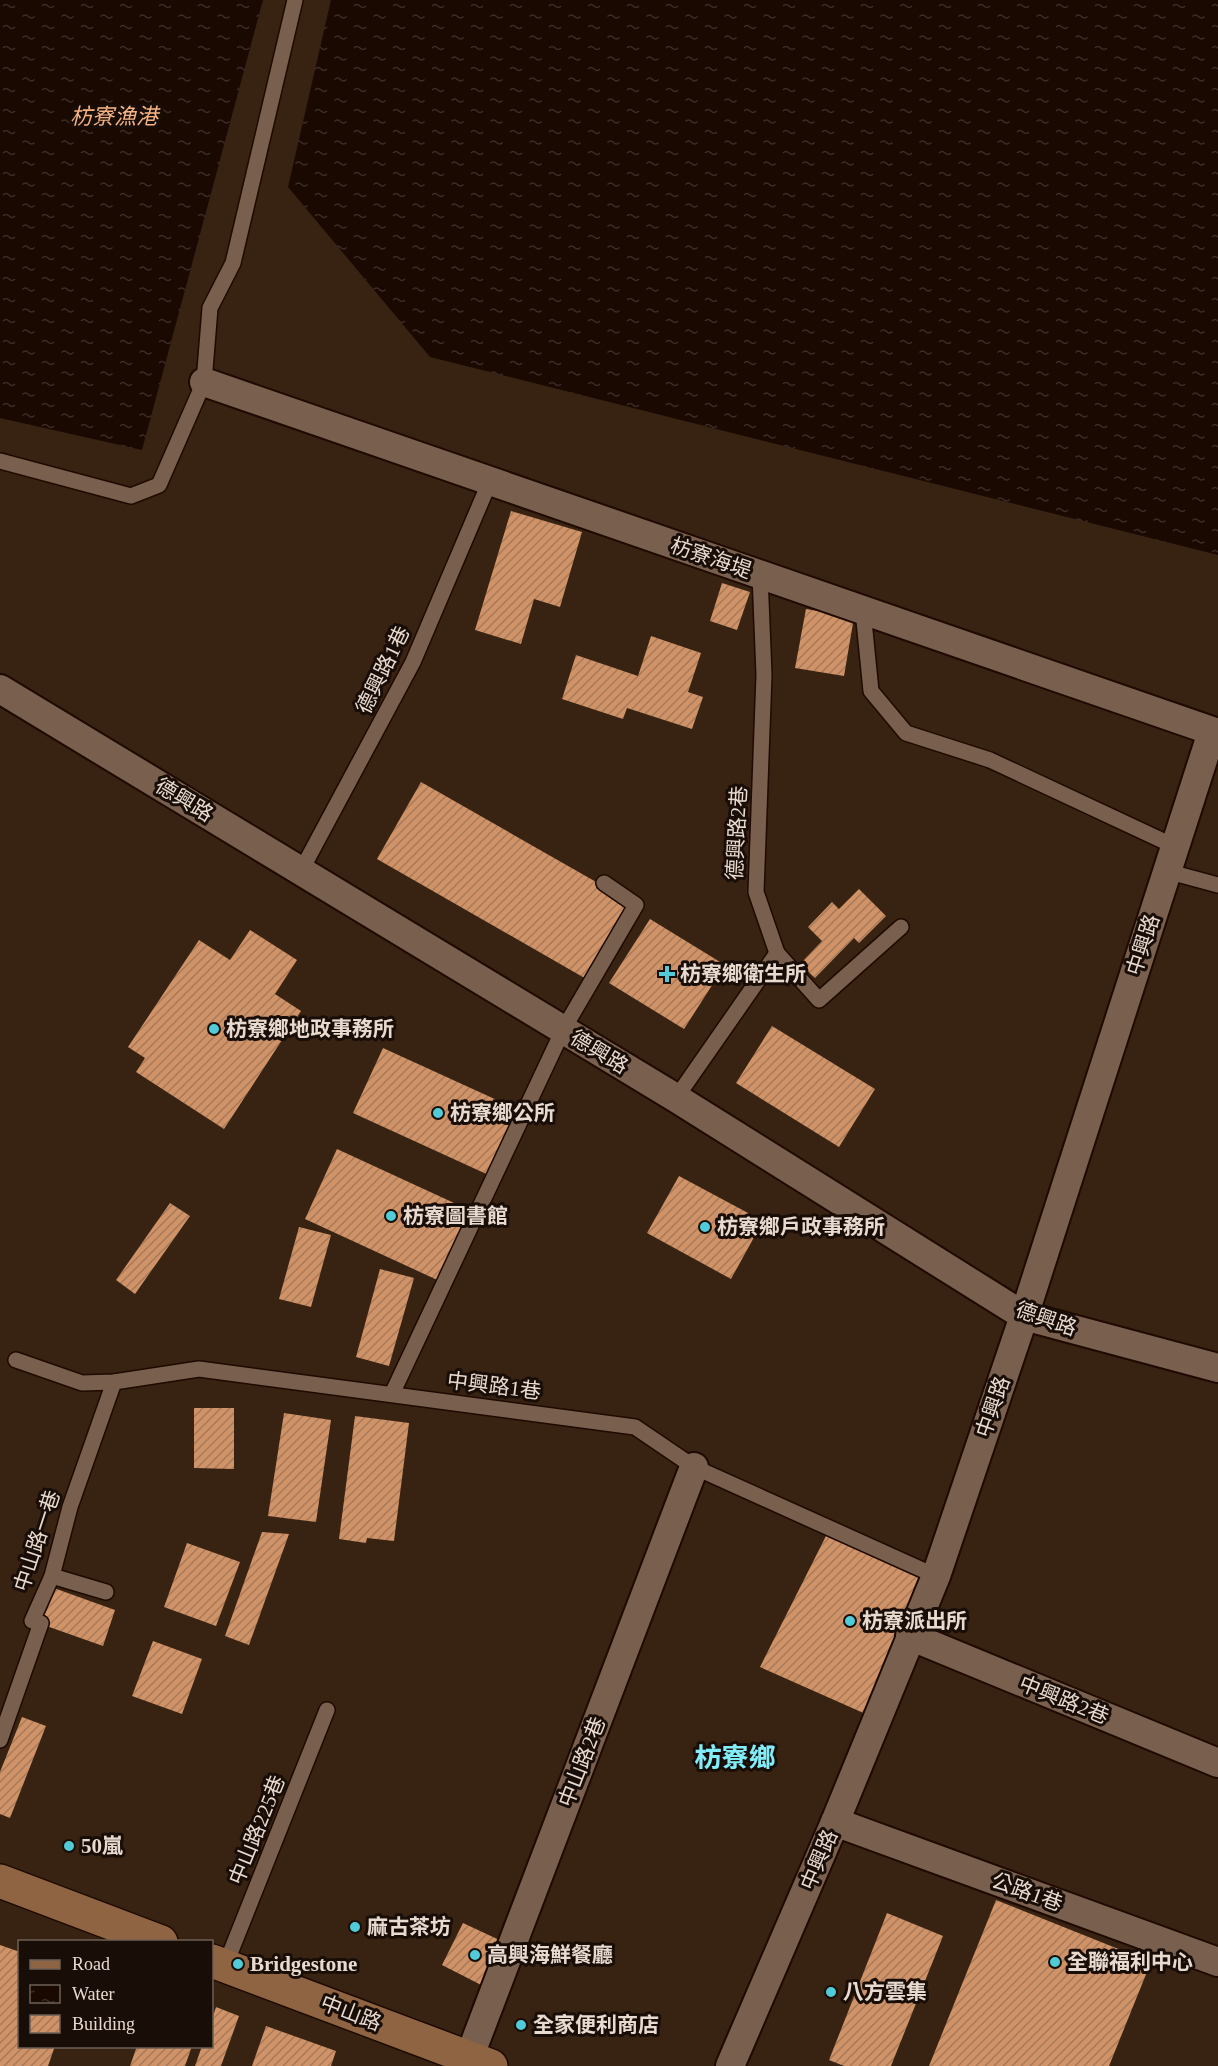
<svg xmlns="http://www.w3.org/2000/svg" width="1218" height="2066" font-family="'Times New Roman','Noto Sans TC',serif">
<defs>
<pattern id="water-ripples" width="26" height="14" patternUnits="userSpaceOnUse" patternTransform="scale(1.5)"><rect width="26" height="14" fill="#1a0901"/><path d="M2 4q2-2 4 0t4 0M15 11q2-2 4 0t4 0" fill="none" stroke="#3b2c25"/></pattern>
<pattern id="building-hatch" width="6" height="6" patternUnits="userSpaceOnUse" patternTransform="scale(1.5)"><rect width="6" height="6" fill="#d09267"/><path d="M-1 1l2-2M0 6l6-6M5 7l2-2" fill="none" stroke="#a77a5b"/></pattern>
</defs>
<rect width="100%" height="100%" fill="#382212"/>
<g fill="url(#water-ripples)">
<path d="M 0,0 L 263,0 L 142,450 L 0,418 Z"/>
<path d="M 331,0 L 1218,0 L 1218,555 L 430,357 L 288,187 Z"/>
</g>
<g fill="url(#building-hatch)">
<path d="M 511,511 L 582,532 L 560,607 L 534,599 L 521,644 L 475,630 Z"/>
<path d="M 722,583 L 750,592 L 737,630 L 710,621 Z"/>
<path d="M 806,609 L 854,617 L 844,676 L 795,668 Z"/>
<path d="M 651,636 L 701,653 L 688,692 L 703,697 L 692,729 L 627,708 L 623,719 L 562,699 L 576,655 L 638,676 Z"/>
<path d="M 421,782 L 633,903 L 588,980 L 377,859 Z"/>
<path d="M 859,889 L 886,916 L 859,943 L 854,938 L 815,978 L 800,964 L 822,941 L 808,927 L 832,902 L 839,909 Z"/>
<path d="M 650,919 L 725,965 L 684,1029 L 609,983 Z"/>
<path d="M 250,930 L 297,960 L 275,994 L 301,1011 L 224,1129 L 136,1072 L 145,1058 L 128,1047 L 199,940 L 230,960 Z"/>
<path d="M 772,1026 L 875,1089 L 839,1147 L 736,1083 Z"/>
<path d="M 383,1048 L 523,1112 L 493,1177 L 353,1113 Z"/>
<path d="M 337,1149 L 478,1214 L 446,1284 L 305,1219 Z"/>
<path d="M 679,1176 L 763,1221 L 731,1279 L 647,1233 Z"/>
<path d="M 170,1203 L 190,1216 L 135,1294 L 116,1280 Z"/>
<path d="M 299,1227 L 331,1235 L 311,1307 L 279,1299 Z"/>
<path d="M 380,1269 L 414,1278 L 389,1366 L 356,1357 Z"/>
<path d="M 194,1408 L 234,1408 L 234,1469 L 194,1468 Z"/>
<path d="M 284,1413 L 331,1420 L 316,1522 L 268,1516 Z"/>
<path d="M 355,1416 L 409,1423 L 394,1541 L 367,1538 L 366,1543 L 339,1539 Z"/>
<path d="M 830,1528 L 936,1576 L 877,1719 L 760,1667 Z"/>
<path d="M 262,1532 L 289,1534 L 249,1645 L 225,1636 Z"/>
<path d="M 187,1543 L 240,1562 L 216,1626 L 164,1607 Z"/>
<path d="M 51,1587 L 115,1610 L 103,1646 L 38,1623 Z"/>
<path d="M 153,1641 L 202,1659 L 182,1714 L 132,1696 Z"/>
<path d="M 22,1717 L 46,1726 L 10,1818 L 0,1814 L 0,1772 Z"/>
<path d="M 996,1900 L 1151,1962 L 1109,2066 L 929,2066 Z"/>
<path d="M 887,1913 L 943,1936 L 891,2066 L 844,2066 L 829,2060 Z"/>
<path d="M 463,1923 L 508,1944 L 489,1989 L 442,1965 Z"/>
<path d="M 0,1945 L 20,1952 L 20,2046 L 55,2046 L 48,2066 L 0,2066 Z"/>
<path d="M 216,2007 L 239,2016 L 221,2066 L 195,2066 L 202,2046 L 212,2046 L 212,2019 Z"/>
<path d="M 266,2026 L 336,2051 L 331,2066 L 252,2066 Z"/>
<path d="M 137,2046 L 192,2046 L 185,2066 L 130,2066 Z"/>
</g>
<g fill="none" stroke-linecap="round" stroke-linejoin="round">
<defs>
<g id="lane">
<path d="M 0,461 L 131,496 L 159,485 L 204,382 L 210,308 L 233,263 L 295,0"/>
<path d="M 760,575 L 764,675 L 756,892 L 777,953 L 819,1000 L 901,927"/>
<path d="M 863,611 L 871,691 L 906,733 L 990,760 L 1174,846"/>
<path d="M 301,871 L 413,662 L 490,481"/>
<path d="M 1166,871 L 1218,885"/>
<path d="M 676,1098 L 777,953"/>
<path d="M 16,1360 L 82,1383 L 114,1382 L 199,1369 L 635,1427 L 694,1467 L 936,1576"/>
<path d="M 392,1394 L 563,1030 L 636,905 L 604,883"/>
<path d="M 52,1576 L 106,1592"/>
<path d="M 0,1740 L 41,1623 L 32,1621 L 52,1576 L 70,1507 L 114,1382"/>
<path d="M 225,1966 L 327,1710"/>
</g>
<g id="street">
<path d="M 204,382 L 1218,733"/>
<path d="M 0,689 L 676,1098 L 1024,1316 L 1218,1368"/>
<path d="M 910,1636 L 1218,1763"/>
<path d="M 835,1822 L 1218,1962"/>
<path d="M 469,2058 L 694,1467"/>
<path d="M 730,2066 L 835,1822 L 936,1576 L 1024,1316 L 1212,732"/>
</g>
<g id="secondary">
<path d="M 0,1881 L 161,1942"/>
<path d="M 212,1961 L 491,2066"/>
</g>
</defs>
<use href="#lane" stroke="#1e0a00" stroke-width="18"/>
<use href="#street" stroke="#1e0a00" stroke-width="32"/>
<use href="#secondary" stroke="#1e0a00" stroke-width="36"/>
<use href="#lane" stroke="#795f4d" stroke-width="15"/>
<use href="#street" stroke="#795f4d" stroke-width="28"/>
<use href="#secondary" stroke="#8f6442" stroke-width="33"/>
</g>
<g fill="#52cbd9" stroke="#180e07" stroke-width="2">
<path d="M664 965h6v6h6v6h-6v6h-6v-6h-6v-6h6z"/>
<circle cx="214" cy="1029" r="6"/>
<circle cx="438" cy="1113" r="6"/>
<circle cx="391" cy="1216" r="6"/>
<circle cx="705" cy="1227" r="6"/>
<circle cx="850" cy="1621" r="6"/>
<circle cx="69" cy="1846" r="6"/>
<circle cx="355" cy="1927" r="6"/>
<circle cx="475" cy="1955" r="6"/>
<circle cx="1055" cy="1962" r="6"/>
<circle cx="238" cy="1964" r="6"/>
<circle cx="831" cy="1992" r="6"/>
<circle cx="521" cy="2025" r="6"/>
</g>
<g text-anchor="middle" stroke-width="6" stroke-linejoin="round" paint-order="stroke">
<g font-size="21" fill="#e9dad0" stroke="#180e07">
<text transform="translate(711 558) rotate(19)" y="7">枋寮海堤</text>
<text transform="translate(383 670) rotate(-64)" y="7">德興路1巷</text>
<text transform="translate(184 800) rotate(31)" y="7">德興路</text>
<text transform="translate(737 833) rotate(-87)" y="7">德興路2巷</text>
<text transform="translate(1143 945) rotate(-72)" y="7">中興路</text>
<text transform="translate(599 1052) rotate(31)" y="7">德興路</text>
<text transform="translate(1046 1319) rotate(19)" y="7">德興路</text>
<text transform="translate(494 1386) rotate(7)" y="7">中興路1巷</text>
<text transform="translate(993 1407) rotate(-71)" y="7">中興路</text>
<text transform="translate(37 1541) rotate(-72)" y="7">中山路一巷</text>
<text transform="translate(1064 1700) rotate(22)" y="7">中興路2巷</text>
<text transform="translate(582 1762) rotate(-69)" y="7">中山路2巷</text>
<text transform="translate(257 1830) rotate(-68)" y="7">中山路225巷</text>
<text transform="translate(819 1860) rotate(-67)" y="7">中興路</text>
<text transform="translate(1027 1892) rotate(20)" y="7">公路1巷</text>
<text transform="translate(351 2013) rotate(21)" y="7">中山路</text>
</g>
<g font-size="21" font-weight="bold" fill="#e9dad0" stroke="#180e07" text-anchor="start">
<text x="680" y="981">枋寮鄉衛生所</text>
<text x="226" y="1036">枋寮鄉地政事務所</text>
<text x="450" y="1120">枋寮鄉公所</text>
<text x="403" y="1223">枋寮圖書館</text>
<text x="717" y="1234">枋寮鄉戶政事務所</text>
<text x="862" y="1628">枋寮派出所</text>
<text x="81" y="1853">50嵐</text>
<text x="367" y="1934">麻古茶坊</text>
<text x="487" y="1962">高興海鮮餐廳</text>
<text x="1067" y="1969">全聯福利中心</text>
<text x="250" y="1971">Bridgestone</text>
<text x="843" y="1999">八方雲集</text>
<text x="533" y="2032">全家便利商店</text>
</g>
<g font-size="22" font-style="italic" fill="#f5b283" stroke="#180e07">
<text x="114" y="124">枋寮漁港</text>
</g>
<g font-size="27" font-weight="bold" fill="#82ecf9" stroke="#180e07">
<text x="735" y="1767">枋寮鄉</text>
</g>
</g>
<rect x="18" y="1940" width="195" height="108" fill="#180e07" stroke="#6c6057" stroke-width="1.5"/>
<rect x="30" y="1960" width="30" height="9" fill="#8f6442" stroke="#6c6057" stroke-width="1.5"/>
<text x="72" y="1970" font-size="18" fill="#e9dad0">Road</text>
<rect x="30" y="1985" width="30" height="18" fill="url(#water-ripples)" stroke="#6c6057" stroke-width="1.5"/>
<text x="72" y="2000" font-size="18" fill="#e9dad0">Water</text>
<rect x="30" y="2015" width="30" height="18" fill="url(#building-hatch)" stroke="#6c6057" stroke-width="1.5"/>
<text x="72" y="2030" font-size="18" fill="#e9dad0">Building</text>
</svg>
